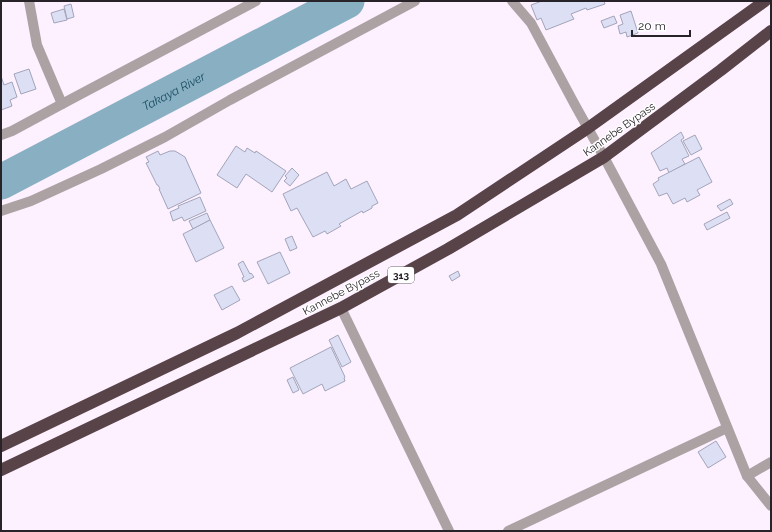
<svg xmlns="http://www.w3.org/2000/svg" width="772" height="532" font-family="Raleway,sans-serif">
<rect width="100%" height="100%" fill="#fdf0ff"/>
<g fill="none" stroke-linecap="round" stroke-linejoin="round">
<path stroke="#88afc2" stroke-width="35" id="s1" d="M 1,182 L 347,1"/>
</g>
<g fill="#dddff4" stroke="#a2a4b9">
<path d="M 542,1 L 604,1 L 605,4 L 587,10 L 586,8 L 571,14 L 574,19 L 546,30 L 541,18 L 537,20 L 531,5 Z"/>
<path d="M 71,4 L 74,17 L 67,19 L 64,6 Z"/>
<path d="M 64,9 L 67,20 L 54,23 L 51,13 Z"/>
<path d="M 631,11 L 638,33 L 627,37 L 626,32 L 620,34 L 618,26 L 623,24 L 620,15 Z"/>
<path d="M 614,16 L 617,23 L 604,28 L 601,21 Z"/>
<path d="M 29,69 L 36,89 L 21,94 L 14,74 Z"/>
<path d="M 1,76 L 4,85 L 12,82 L 17,97 L 10,100 L 12,106 L 1,110 Z"/>
<path d="M 681,132 L 684,138 L 681,140 L 689,156 L 682,159 L 685,164 L 669,173 L 667,168 L 660,171 L 651,153 Z"/>
<path d="M 695,135 L 702,149 L 691,155 L 683,141 Z"/>
<path d="M 236,146 L 245,152 L 247,148 L 255,153 L 256,151 L 286,171 L 272,192 L 246,174 L 237,188 L 217,175 Z"/>
<path d="M 158,151 L 160,155 L 170,151 L 175,151 L 185,157 L 201,193 L 168,209 L 159,189 L 160,189 L 158,185 L 157,185 L 146,163 L 149,162 L 146,157 Z"/>
<path d="M 699,157 L 712,182 L 697,190 L 700,195 L 687,202 L 685,198 L 673,204 L 667,193 L 659,196 L 653,184 L 659,180 L 658,178 Z"/>
<path d="M 292,168 L 299,175 L 290,186 L 284,181 L 287,178 L 285,176 Z"/>
<path d="M 327,172 L 334,186 L 346,179 L 351,189 L 367,181 L 378,203 L 372,206 L 372,208 L 363,213 L 362,211 L 339,224 L 341,226 L 327,234 L 325,231 L 313,237 L 297,208 L 291,211 L 283,194 Z"/>
<path d="M 200,197 L 206,211 L 184,221 L 182,217 L 173,221 L 170,212 L 179,208 L 178,206 Z"/>
<path d="M 730,199 L 733,204 L 721,211 L 717,206 Z"/>
<path d="M 727,212 L 730,218 L 707,230 L 704,224 Z"/>
<path d="M 207,213 L 210,220 L 193,229 L 189,221 Z"/>
<path d="M 210,220 L 224,248 L 196,262 L 183,234 Z"/>
<path d="M 292,236 L 297,248 L 290,251 L 285,239 Z"/>
<path d="M 280,252 L 290,273 L 268,284 L 257,262 Z"/>
<path d="M 243,261 L 250,274 L 251,273 L 254,277 L 244,282 L 242,278 L 244,277 L 238,264 Z"/>
<path d="M 458,271 L 460,276 L 452,281 L 449,276 Z"/>
<path d="M 232,286 L 240,300 L 222,310 L 214,295 Z"/>
<path d="M 338,335 L 351,362 L 342,367 L 329,340 Z"/>
<path d="M 331,347 L 345,377 L 344,378 L 345,381 L 325,391 L 322,384 L 303,394 L 290,368 Z"/>
<path d="M 293,377 L 299,390 L 293,393 L 287,380 Z"/>
<path d="M 716,441 L 726,457 L 708,468 L 698,452 Z"/>
</g>
<g fill="none" stroke-linecap="round" stroke-linejoin="round">
<g stroke="#aca1a3" stroke-width="10">
<path d="M 512,1 L 531,23 L 575,105 L 604,157 L 661,264 L 747,476 L 771,506"/>
<path d="M 62,104 L 256,1"/>
<path d="M 1,135 L 12,131 L 62,104 L 37,45 L 29,1"/>
<path d="M 1,211 L 31,201 L 101,169 L 165,137 L 230,100 L 415,1"/>
<path d="M 341,308 L 449,531"/>
<path d="M 747,476 L 771,462"/>
<path d="M 508,531 L 727,428"/>
</g>
<g stroke="#584348" stroke-width="12">
<path d="M 1,446 L 237,333 L 457,215 L 588,128 L 765,1"/>
<path d="M 1,470 L 341,308 L 448,249 L 604,157 L 721,70 L 771,31"/>
</g>
</g>
<g text-anchor="middle" stroke-width="3" stroke-linejoin="round" paint-order="stroke">
<rect fill="#fff" stroke="#686469" stroke-width="1" x="388" y="267" width="26" height="16" rx="3"/>
<g font-size="10" font-weight="bold" fill="#282229">
<text x="401" y="279">313</text>
</g>
<g font-size="11" fill="#282229" stroke="#fff">
<text transform="translate(619 129) rotate(-35)" y="4">Kannebe Bypass</text>
<text transform="translate(341 292) rotate(-28)" y="4">Kannebe Bypass</text>
</g>
<g font-size="12" font-style="italic" fill="#174a5f" stroke="#fff">
<text dy="4" stroke="none"><textPath href="#s1" startOffset="195">Takaya River</textPath></text>
</g>
</g>
<rect width="772" height="532" fill="none" stroke="#282229" stroke-width="4"/>
<path d="M632 30v6h58v-6" fill="none" stroke="#282229" stroke-width="2"/>
<text x="638" y="30" font-size="12" fill="#282229" stroke="#ffffff" stroke-width="3" paint-order="stroke">20 m</text>
</svg>
